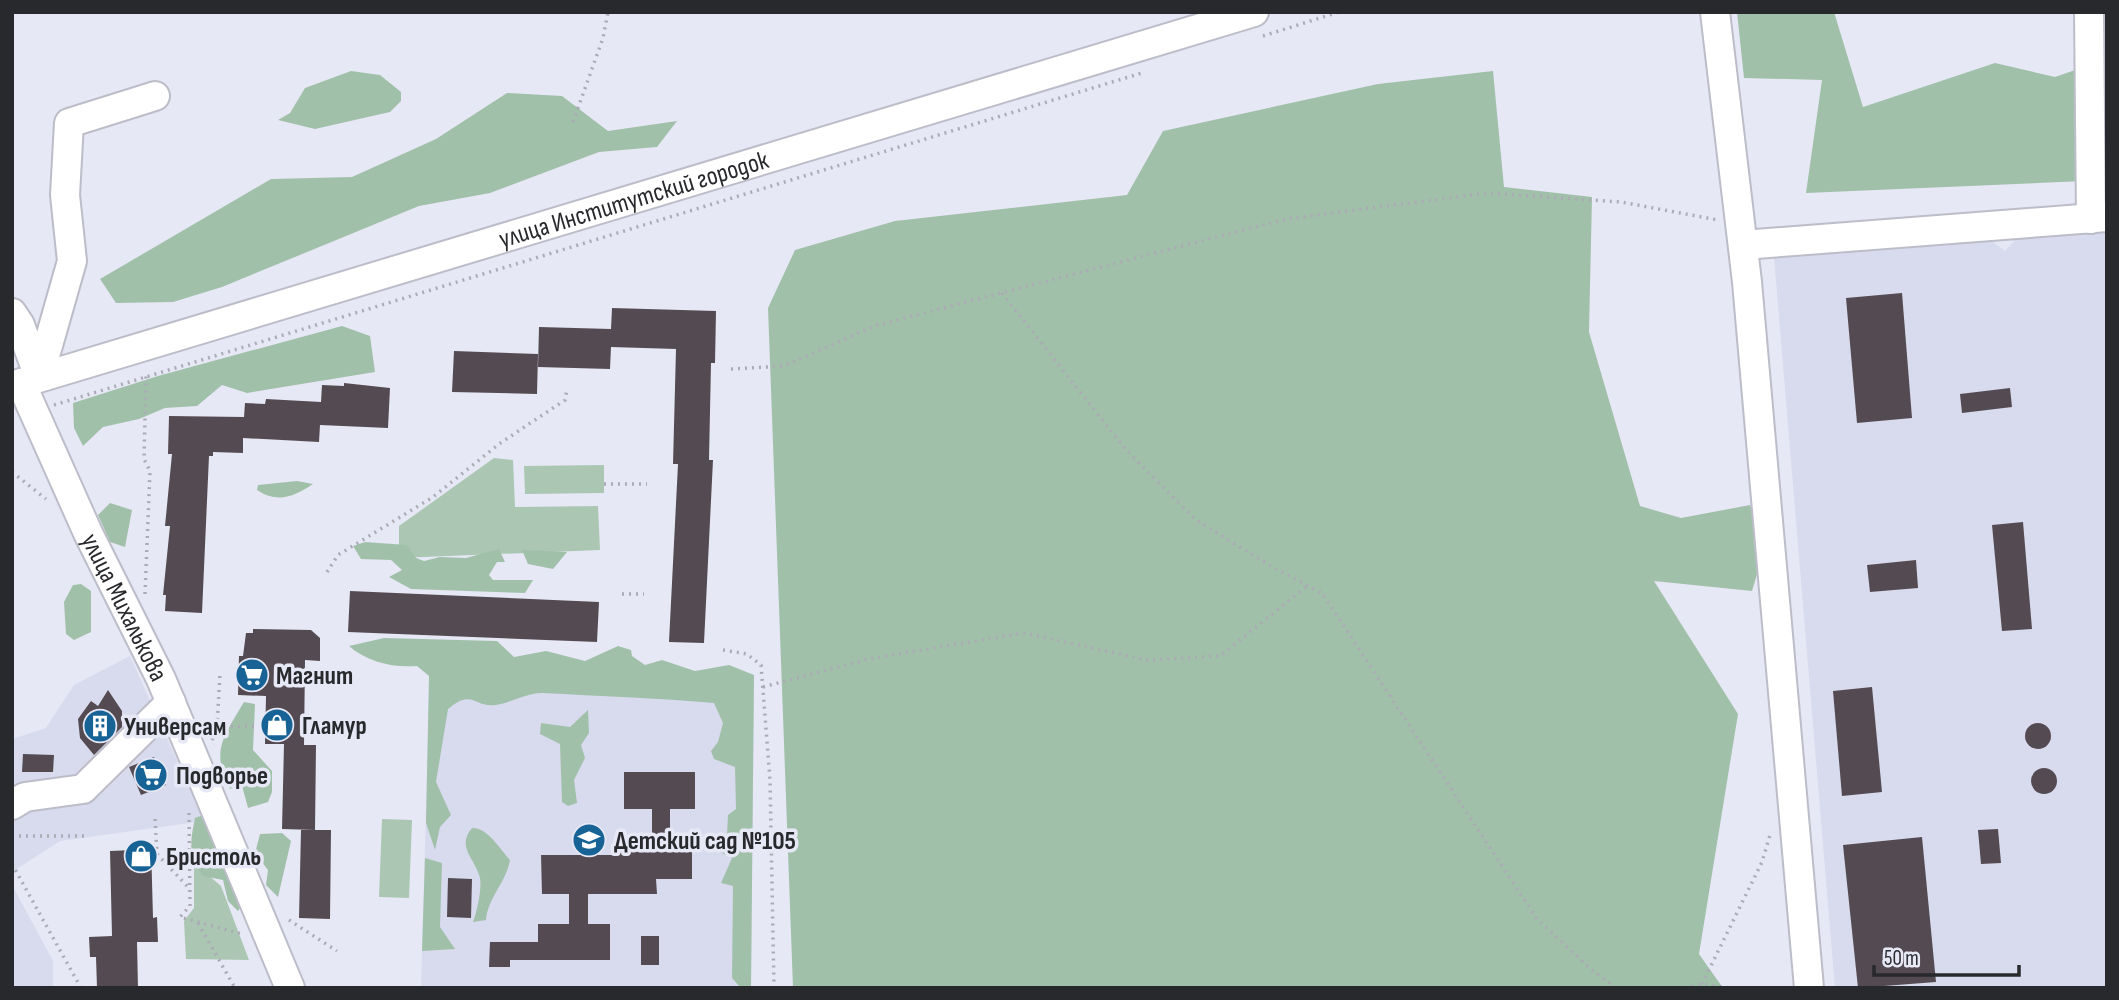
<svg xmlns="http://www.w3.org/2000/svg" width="2119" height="1000" font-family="'Sofia Sans Condensed',sans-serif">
<rect width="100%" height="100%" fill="#e7e8f5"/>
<g fill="#d8daed">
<path d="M 2107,223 L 2107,988 L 1835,988 L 1774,257 L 1986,237 L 2005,251 L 2024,230 Z"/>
<path d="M 130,656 L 204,821 L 60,841 L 12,872 L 12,739 L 46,728 L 74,685 Z"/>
<path d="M 430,666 L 754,675 L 751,988 L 421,988 Z"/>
<path d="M 12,885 L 53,961 L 53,988 L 12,988 Z"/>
</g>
<g fill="#abc7b3">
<path d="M 494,458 L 513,460 L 515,507 L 598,506 L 600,550 L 399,558 L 399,526 Z"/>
<path d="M 604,465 L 604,493 L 525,494 L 524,466 Z"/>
<path d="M 382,819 L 412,820 L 409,898 L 379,897 Z"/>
<path d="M 194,863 L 221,886 L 249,960 L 186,959 L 184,921 L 194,908 Z"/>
</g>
<g fill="#a1c0aa">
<path d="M 1737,12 L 1834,12 L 1863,107 L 1995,63 L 2055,77 L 2107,59 L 2107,180 L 1806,193 L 1822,80 L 1744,78 Z"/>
<path d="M 351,71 L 380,75 L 401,92 L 401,101 L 390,112 L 315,129 L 278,120 L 290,113 L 305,88 Z"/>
<path d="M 1493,71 L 1504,187 L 1592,197 L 1589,332 L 1640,506 L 1681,518 L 1750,505 L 1765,547 L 1752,591 L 1654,581 L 1738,714 L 1699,954 L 1723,988 L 793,988 L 768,308 L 795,250 L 895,221 L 1127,195 L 1163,131 L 1378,84 Z"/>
<path d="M 507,93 L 562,96 L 608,131 L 677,121 L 657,147 L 599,152 L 490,193 L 419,206 L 222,287 L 173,302 L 116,303 L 100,279 L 271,179 L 352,177 L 436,139 Z"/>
<path d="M 342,326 L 370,336 L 375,372 L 247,393 L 222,385 L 197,406 L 165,408 L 139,419 L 103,427 L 83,446 L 74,428 L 73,403 L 158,376 Z"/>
<path d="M 297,481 L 313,484 C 295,496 278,504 257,490 L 258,485 Z"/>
<path d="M 110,503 L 132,510 L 125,547 L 110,542 L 98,515 Z"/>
<path d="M 365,542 L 407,545 L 416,558 L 424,561 L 440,557 L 466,558 L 499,549 L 505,562 L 497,562 L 489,575 L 493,580 L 533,580 L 525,593 L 411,589 L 389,577 L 402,570 L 391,560 L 361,559 L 353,546 Z"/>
<path d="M 522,550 L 567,552 L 553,569 L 528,564 Z"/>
<path d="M 81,584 L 91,591 L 91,632 L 74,640 L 66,634 L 64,602 L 73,585 Z"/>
<path d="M 384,638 L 497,641 L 514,657 L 546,651 L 585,661 L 618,646 L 631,650 L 632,656 L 645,665 L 662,660 L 695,671 L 729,665 L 754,675 L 751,988 L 741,988 L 732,978 L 733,886 L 721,883 L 732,858 L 720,852 L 714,842 L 727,835 L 728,815 L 736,809 L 735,767 L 714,759 L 711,751 L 718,742 L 723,723 L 714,703 C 657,698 599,696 543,693 C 528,692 511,703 496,705 C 474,708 473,688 448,709 L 436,782 L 451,815 L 440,827 L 435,850 L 426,823 L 429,676 L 417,666 C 393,668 367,662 349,646 Z"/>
<path d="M 244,702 L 255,704 L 253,750 L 272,771 L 272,792 L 268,802 L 248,808 L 241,782 L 230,789 C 210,751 224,736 244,702 Z"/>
<path d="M 588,710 L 589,733 L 581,745 L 585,758 L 574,780 L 577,803 L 568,806 L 562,802 L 560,744 L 540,734 L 541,723 L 570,727 Z"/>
<path d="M 206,814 L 244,902 L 238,911 L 228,901 L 223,880 L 203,876 C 188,856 190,842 195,818 Z"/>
<path d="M 472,828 C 487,827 500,849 510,860 C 506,883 488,897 486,920 L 473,922 C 477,911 482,889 480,878 C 475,858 456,847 472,828 Z"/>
<path d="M 282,833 L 291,841 L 278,897 L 266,885 L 268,870 L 255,853 L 260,834 Z"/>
<path d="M 425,858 L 442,863 L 440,927 L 455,949 L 422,951 Z"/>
</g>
<g fill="#544b52">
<path d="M 1902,293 L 1912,418 L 1857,423 L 1846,298 Z"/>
<path d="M 612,308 L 716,311 L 715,363 L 711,363 L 709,460 L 713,460 L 704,643 L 669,642 L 678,464 L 673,464 L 676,349 L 611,347 L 610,369 L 538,367 L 539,327 L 611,329 Z"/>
<path d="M 454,351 L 538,354 L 537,394 L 452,392 Z"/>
<path d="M 344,383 L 390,388 L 388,428 L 320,425 L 319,442 L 243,438 L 243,453 L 213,452 L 213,456 L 209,456 L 202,613 L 165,611 L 166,595 L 163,595 L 170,526 L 165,526 L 172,454 L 168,454 L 169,416 L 244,417 L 245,403 L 265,404 L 266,399 L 321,402 L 322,385 L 344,386 Z"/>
<path d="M 2010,388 L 2012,407 L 1962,413 L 1960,394 Z"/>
<path d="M 2023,522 L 2032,629 L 2002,631 L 1992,525 Z"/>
<path d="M 1916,560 L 1918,588 L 1870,592 L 1867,565 Z"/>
<path d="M 350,591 L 599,602 L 597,642 L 348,632 Z"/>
<path d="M 253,629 L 311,630 L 320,638 L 320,661 L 305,660 L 304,745 L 316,745 L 315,830 L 282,829 L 284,744 L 265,744 L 266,696 L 238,695 L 239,656 L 243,656 L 246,633 L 253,633 Z"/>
<path d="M 1872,687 L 1882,792 L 1842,796 L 1833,691 Z"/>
<path d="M 108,690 L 122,711 L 122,727 L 94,755 L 80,738 L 78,719 L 91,701 L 98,706 Z"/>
<circle cx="2038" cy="736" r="13"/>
<path d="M 23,754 L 54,755 L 53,772 L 22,772 Z"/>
<path d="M 154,757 L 166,785 L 141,795 L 129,767 Z"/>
<circle cx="2044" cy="781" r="13"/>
<path d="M 624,772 L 695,772 L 695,809 L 670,809 L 670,841 L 692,841 L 692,879 L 656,879 L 657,894 L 588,894 L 588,924 L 610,924 L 610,960 L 510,960 L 510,967 L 489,967 L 490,942 L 538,942 L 538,924 L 569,924 L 569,894 L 542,894 L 541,855 L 619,855 L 619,840 L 652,840 L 652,809 L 624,809 Z"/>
<path d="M 1998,829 L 2001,863 L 1981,864 L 1978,830 Z"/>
<path d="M 301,830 L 331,830 L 330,919 L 299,918 Z"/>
<path d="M 1922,837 L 1936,982 L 1858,988 L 1843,845 Z"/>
<path d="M 133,845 L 151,845 L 153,918 L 157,917 L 158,942 L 137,942 L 138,988 L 97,988 L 96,957 L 90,957 L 89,937 L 112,936 L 110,851 L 133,850 Z"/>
<path d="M 448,878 L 472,879 L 471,918 L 447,917 Z"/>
<rect x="641" y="936" width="18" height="29"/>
</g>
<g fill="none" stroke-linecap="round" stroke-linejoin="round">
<defs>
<g id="minor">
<path d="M 1715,12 L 1747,282 L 1809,988"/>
<path d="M 2089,12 L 2091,219"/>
<path d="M 1743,245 L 2107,217"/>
<path d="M 12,313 L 20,325 L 39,377"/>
<path d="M 39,377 L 72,261 L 65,195 L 69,123 L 155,96"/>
<path id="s1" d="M 21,383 L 88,533 L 161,679 L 290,988"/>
<path id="s2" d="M 12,386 L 1254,12"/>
<path d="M 12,805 L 25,797 L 83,789 L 171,702"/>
</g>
</defs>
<use href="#minor" stroke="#bcbdc9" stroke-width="32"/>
<g stroke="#aaabb5" stroke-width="3.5" stroke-dasharray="2 5" stroke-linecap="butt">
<path d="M 1263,36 L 1339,12"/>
<path d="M 573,122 L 603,38 L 608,12"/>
<path d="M 1002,293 L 1126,450 L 1196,520 L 1274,568 L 1322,593 L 1537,919 L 1593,971 L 1617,988"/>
<path d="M 731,369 L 784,366 L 874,326 L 1286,219 L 1487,193 L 1621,202 L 1718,220"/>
<path d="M 54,405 L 1145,72"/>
<path d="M 12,472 L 46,499"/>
<path d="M 604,484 L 647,484"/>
<path d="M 327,572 L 338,555 L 433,497 L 499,444 L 565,400 L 567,389"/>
<path d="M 145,594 L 150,471 L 144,459 L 146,376"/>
<path d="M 622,594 L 644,594"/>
<path d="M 723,650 L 747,654 L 761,665 L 770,780 L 774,988"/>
<path d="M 763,687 L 868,659 L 1024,633 L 1147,660 L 1220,656 L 1307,586"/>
<path d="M 217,727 L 258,726"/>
<path d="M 212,740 L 217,727 L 220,673"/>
<path d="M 189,813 L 190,906 L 180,917 L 242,934"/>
<path d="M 155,819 L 157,854 L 188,887"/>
<path d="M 12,836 L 89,836"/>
<path d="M 12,864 L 81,988"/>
<path d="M 289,920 L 337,951"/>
<path d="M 198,923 L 235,988"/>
<path d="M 1702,984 L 1762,862 L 1770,835"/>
<path d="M 1685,988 L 1702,984 L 1730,988"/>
</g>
<use href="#minor" stroke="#fff" stroke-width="28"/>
</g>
<defs>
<symbol id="supermarket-disc" viewBox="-11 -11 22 22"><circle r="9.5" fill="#176396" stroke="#e7e8f5"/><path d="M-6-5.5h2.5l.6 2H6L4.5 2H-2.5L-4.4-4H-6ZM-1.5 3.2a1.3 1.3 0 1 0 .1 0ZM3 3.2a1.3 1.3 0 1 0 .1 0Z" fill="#fff"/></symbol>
<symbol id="shop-disc" viewBox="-11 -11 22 22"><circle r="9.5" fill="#176396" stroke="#e7e8f5"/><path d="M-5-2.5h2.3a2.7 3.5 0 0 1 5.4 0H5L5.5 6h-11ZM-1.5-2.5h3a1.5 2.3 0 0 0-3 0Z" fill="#fff"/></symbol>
<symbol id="building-disc" viewBox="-11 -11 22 22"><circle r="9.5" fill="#176396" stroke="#e7e8f5"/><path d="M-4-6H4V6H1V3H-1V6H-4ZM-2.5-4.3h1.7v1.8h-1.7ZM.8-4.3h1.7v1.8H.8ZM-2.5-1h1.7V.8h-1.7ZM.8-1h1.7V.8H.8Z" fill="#fff"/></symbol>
<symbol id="school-disc" viewBox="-11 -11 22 22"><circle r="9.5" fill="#176396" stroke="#e7e8f5"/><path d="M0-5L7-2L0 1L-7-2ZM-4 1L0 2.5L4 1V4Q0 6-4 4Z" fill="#fff"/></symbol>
</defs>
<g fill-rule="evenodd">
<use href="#supermarket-disc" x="233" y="656" width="38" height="38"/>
<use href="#shop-disc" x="258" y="706" width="38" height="38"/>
<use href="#building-disc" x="81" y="707" width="38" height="38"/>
<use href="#supermarket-disc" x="132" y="756" width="38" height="38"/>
<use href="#school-disc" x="570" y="821" width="38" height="38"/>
<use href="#shop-disc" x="122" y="837" width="38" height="38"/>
</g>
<g text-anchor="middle" stroke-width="7" stroke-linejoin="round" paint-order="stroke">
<g font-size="26" fill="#28292d" stroke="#e7e8f5">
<text dy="9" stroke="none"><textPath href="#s2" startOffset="649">улица Институтский городок</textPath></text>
<text dy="9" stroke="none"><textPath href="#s1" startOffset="247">улица Михалькова</textPath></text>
</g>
<g font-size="26" font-weight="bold" fill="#28292d" stroke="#e7e8f5" text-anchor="start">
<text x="276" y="684">Магнит</text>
<text x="302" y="734">Гламур</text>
<text x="124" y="735">Универсам</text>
<text x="176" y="784">Подворье</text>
<text x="614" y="849">Детский сад №105</text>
<text x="166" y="865">Бристоль</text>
</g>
</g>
<rect width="2119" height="1000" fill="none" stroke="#28292d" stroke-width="28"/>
<path d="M1874 965v10h145v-10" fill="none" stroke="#28292d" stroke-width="3.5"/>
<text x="1884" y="965" font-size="21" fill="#28292d" stroke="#e7e8f5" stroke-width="5" paint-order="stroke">50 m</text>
</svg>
